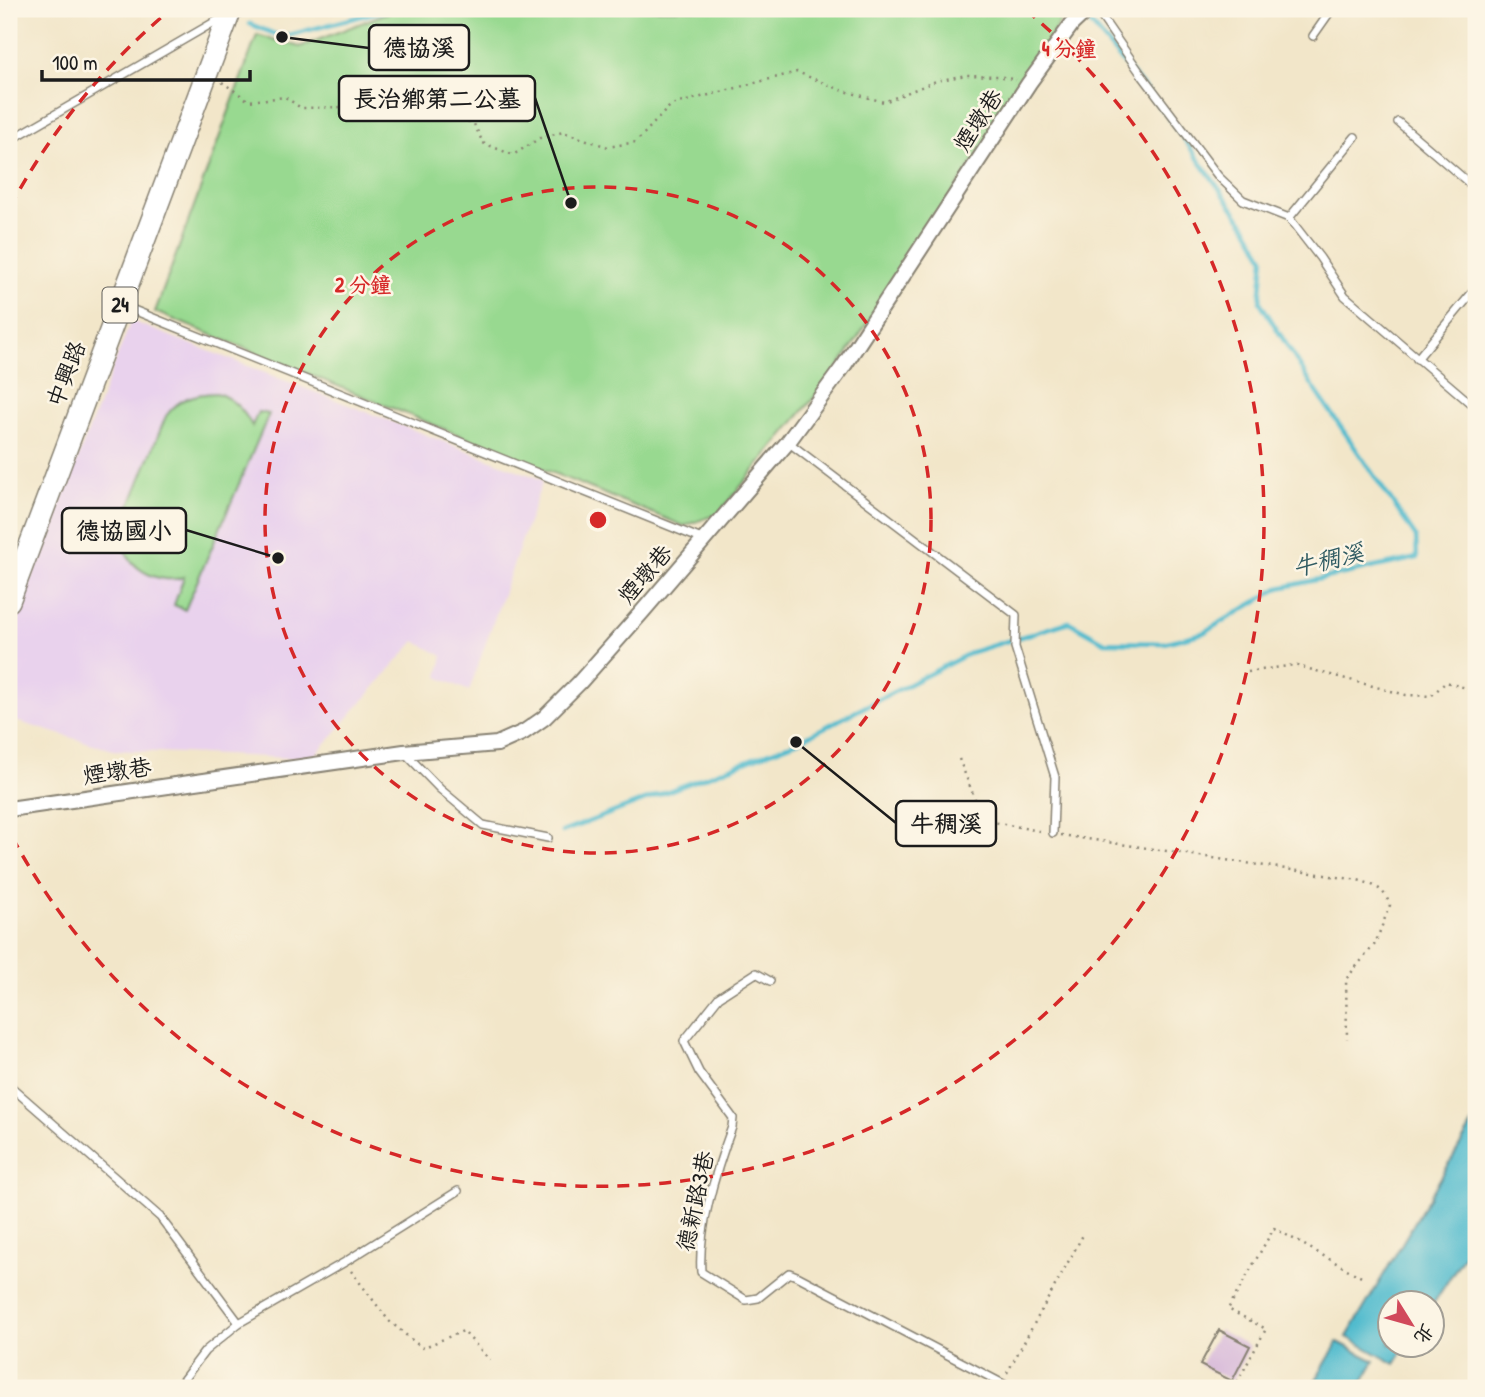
<svg xmlns="http://www.w3.org/2000/svg" width="1485" height="1397" font-family="'Patrick Hand','LXGW WenKai TC',sans-serif">
<rect width="100%" height="100%" fill="#fcf5e5"/>
<filter id="ink" filterUnits="userSpaceOnUse"><feTurbulence type="fractalNoise" baseFrequency=".0143" numOctaves="2"/><feDisplacementMap in="SourceGraphic" scale="14" xChannelSelector="R" yChannelSelector="G"/><feConvolveMatrix kernelMatrix="1 2 1 2 8 2 1 2 1" color-interpolation-filters="sRGB"/></filter>
<filter id="wash" filterUnits="userSpaceOnUse"><feTurbulence type="fractalNoise" baseFrequency=".00686" numOctaves="4" result="noise"/><feDisplacementMap in="SourceGraphic" scale="28" xChannelSelector="R" yChannelSelector="G"/><feGaussianBlur stdDeviation="1.57" result="paint"/><feColorMatrix in="noise" values="0 0 0 0 0 0 0 0 0 0 0 0 0 0 0 0 0 1.4 0 .05"/><feComposite in="paint" operator="in"/></filter>
<g filter="url(#wash)">
<rect width="100%" height="100%" fill="#f2e6c9"/>
<path fill="#e9d2ed" d="M 131,321 L 543,480 L 469,691 L 438,677 L 443,656 L 415,641 L 312,759 L 113,750 L 9,719 L 9,636 Z"/>
<g fill="#98d990" stroke="#5a7a56" stroke-width="2">
<path d="M 397,9 L 1051,9 L 1063,16 L 1018,94 L 836,371 L 718,514 L 684,526 L 155,312 L 257,35 L 300,47 Z"/>
<path d="M 217,393 C 234,399 244,410 252,426 L 258,412 L 269,414 L 185,610 L 174,605 L 184,577 C 158,586 123,567 122,537 C 121,531 123,525 124,520 L 166,416 C 180,397 194,394 217,393 Z"/>
</g>
<g fill="#51bbce" stroke="#366c75" stroke-width="2">
<path d="M 1476,1118 L 1476,1237 L 1433,1304 L 1390,1302 L 1390,1344 L 1407,1345 L 1395,1364 L 1347,1337 Z"/>
<path d="M 1338,1342 L 1375,1361 L 1359,1388 L 1311,1388 Z"/>
</g>
<g fill="none" stroke-linecap="round" stroke-linejoin="round">
<g stroke="#51bbce" stroke-width="4.5">
<path d="M 250,24 L 282,37 L 389,9"/>
<path d="M 562,832 L 796,742 L 972,652 L 1069,622 L 1105,642 L 1164,643 L 1203,633 L 1279,588 L 1417,558 L 1416,537 L 1306,376 L 1260,302 L 1264,257 L 1245,225 L 1167,115 L 1085,17"/>
</g>
</g>
<g id="blocks">
<path fill="#d4b4d9" d="M 1219,1330 L 1250,1346 L 1232,1381 L 1200,1365 Z"/>
</g>
</g>
<g filter="url(#ink)">
<use href="#blocks" fill-opacity="0" stroke="#878172" stroke-width="2"/>
<g fill="none" stroke-linecap="round" stroke-linejoin="round">
<defs>
<g id="lane">
<path d="M 1096,9 L 1141,74 L 1218,176 L 1243,200 L 1289,218 L 1320,258 L 1345,296 L 1476,408"/>
<path d="M 1313,36 L 1332,9"/>
<path d="M 1398,122 L 1476,189"/>
<path d="M 9,141 L 223,17"/>
<path d="M 1289,218 L 1355,137"/>
<path d="M 121,305 L 704,540"/>
<path d="M 1417,359 L 1476,288"/>
<path d="M 788,442 L 1016,615 L 1015,647 L 1055,777 L 1053,833"/>
<path d="M 405,753 L 440,789 L 483,825 L 548,838"/>
<path d="M 770,981 L 756,973 L 719,997 L 684,1041 L 699,1072 L 733,1118 L 732,1127 C 716,1170 698,1227 701,1272 L 746,1300 L 758,1298 L 789,1273 L 799,1277 L 1011,1388"/>
<path d="M 9,1085 L 160,1217 L 239,1323"/>
<path d="M 177,1388 L 205,1351 L 239,1323 L 345,1262 L 458,1191"/>
</g>
<path id="street" d="M 9,809 L 404,752 L 497,744 L 524,732 L 544,718 L 579,683 L 642,612 L 788,442 L 843,367 L 1029,83 L 1072,24 L 1088,9"/>
<path id="primary" d="M 9,601 L 231,9"/>
</defs>
<use href="#lane" stroke="#878172" stroke-width="10"/>
<use href="#street" stroke="#878172" stroke-width="18"/>
<use href="#primary" stroke="#878172" stroke-width="24"/>
<g stroke="#878172" stroke-width="2.5" stroke-dasharray="2 5" stroke-linecap="butt">
<path d="M 222,82 L 249,101 L 285,97 L 301,108 L 432,105 L 474,124 L 483,143 L 513,155 L 540,138 L 563,132 L 608,147 L 636,142 L 671,105 L 797,72 L 841,90 L 884,102 L 936,81 L 966,75 L 999,76 L 1016,80"/>
<path d="M 1248,672 L 1294,665 L 1406,695 L 1431,696 L 1446,682 L 1476,691"/>
<path d="M 959,759 L 979,809 L 989,821 L 1044,832"/>
<path d="M 1061,835 L 1358,880 C 1374,885 1384,888 1390,905 L 1375,944 L 1346,979 L 1347,1039"/>
<path d="M 351,1271 L 389,1321 L 422,1348 L 463,1331 L 490,1360"/>
<path d="M 1007,1373 L 1083,1235"/>
<path d="M 1234,1388 L 1266,1329 L 1228,1309 L 1274,1228 L 1363,1278"/>
</g>
<use href="#lane" stroke="#fff" stroke-width="7"/>
<use href="#street" stroke="#fff" stroke-width="14"/>
<use href="#primary" stroke="#fff" stroke-width="21"/>
</g>
</g>
<g fill="none" stroke="#d62828" stroke-width="3.5" stroke-dasharray="12 9">
<circle cx="598" cy="520" r="333"/>
<path d="M10 207A666 666 0 0 1 170 10M1026 10A666 666 0 1 1 10 833"/>
</g>
<g text-anchor="middle" stroke-width="5" stroke-linejoin="round" paint-order="stroke">
<rect fill="#fcf5e5" stroke="#5f5d58" stroke-width="2" x="102.5" y="287.5" width="35" height="35" rx="5"/>
<g font-size="21" font-weight="bold" fill="#1c1c1c">
<text x="120" y="312">24</text>
</g>
<g font-size="23" fill="#1c1c1c" stroke="#fcf5e5">
<text transform="translate(978 120) rotate(-57)" y="8">煙墩巷</text>
<text transform="translate(66 374) rotate(-69)" y="8">中興路</text>
<text transform="translate(645 574) rotate(-49)" y="8">煙墩巷</text>
<text transform="translate(117 771) rotate(-8)" y="8">煙墩巷</text>
<text transform="translate(695 1201) rotate(-78)" y="8">德新路3巷</text>
</g>
<g font-size="24" font-style="italic" fill="#315c63" stroke="#fcf5e5">
<text transform="translate(1328 560) rotate(-13)" y="8">牛稠溪</text>
</g>
</g>
<circle cx="598" cy="520" r="10" fill="#d62828" stroke="#fcf5e5" stroke-width="3.5"/>
<g font-size="21" text-anchor="middle" font-weight="bold" fill="#d62828" stroke="#fcf5e5" stroke-width="5" stroke-linejoin="round" paint-order="stroke">
<text x="1069" y="56">4 分鐘</text>
<text x="363" y="292">2 分鐘</text>
</g>
<path fill="none" stroke="#1c1c1c" stroke-width="2.5" d="M282 37L369 48M571 203L535 98M278 558L186 530M796 742L896 823"/>
<g fill="#1c1c1c" stroke="#fcf5e5" stroke-width="2.5">
<circle cx="282" cy="37" r="7"/>
<circle cx="571" cy="203" r="7"/>
<circle cx="278" cy="558" r="7"/>
<circle cx="796" cy="742" r="7"/>
</g>
<g fill="#fcf5e5" stroke="#1c1c1c" stroke-width="2.5">
<rect x="369" y="25" width="100" height="45" rx="7"/>
<rect x="339" y="76" width="196" height="45" rx="7"/>
<rect x="62" y="508" width="124" height="45" rx="7"/>
<rect x="896" y="801" width="100" height="45" rx="7"/>
</g>
<g font-size="24" text-anchor="middle" font-weight="bold" fill="#1c1c1c">
<text x="419" y="56">德協溪</text>
<text x="437" y="107">長治鄉第二公墓</text>
<text x="124" y="539">德協國小</text>
<text x="946" y="832">牛稠溪</text>
</g>
<rect width="1485" height="1397" fill="none" stroke="#fcf5e5" stroke-width="35"/>
<g transform="translate(1411 1324) rotate(127)"><circle r="33" fill="#fcf5e5" stroke="#a29e95" stroke-width="2"/>
<path d="M0-5L12 26L0 18L-12 26Z" fill="#d1495b"/>
<text y="-10" font-size="19" font-weight="bold" text-anchor="middle" fill="#1c1c1c">北</text>
</g>
<path d="M42 70v10h208v-10" fill="none" stroke="#1c1c1c" stroke-width="3.5"/>
<text x="52" y="70" font-size="21" fill="#1c1c1c" stroke="#fcf5e5" stroke-width="5" paint-order="stroke">100 m</text>
</svg>
